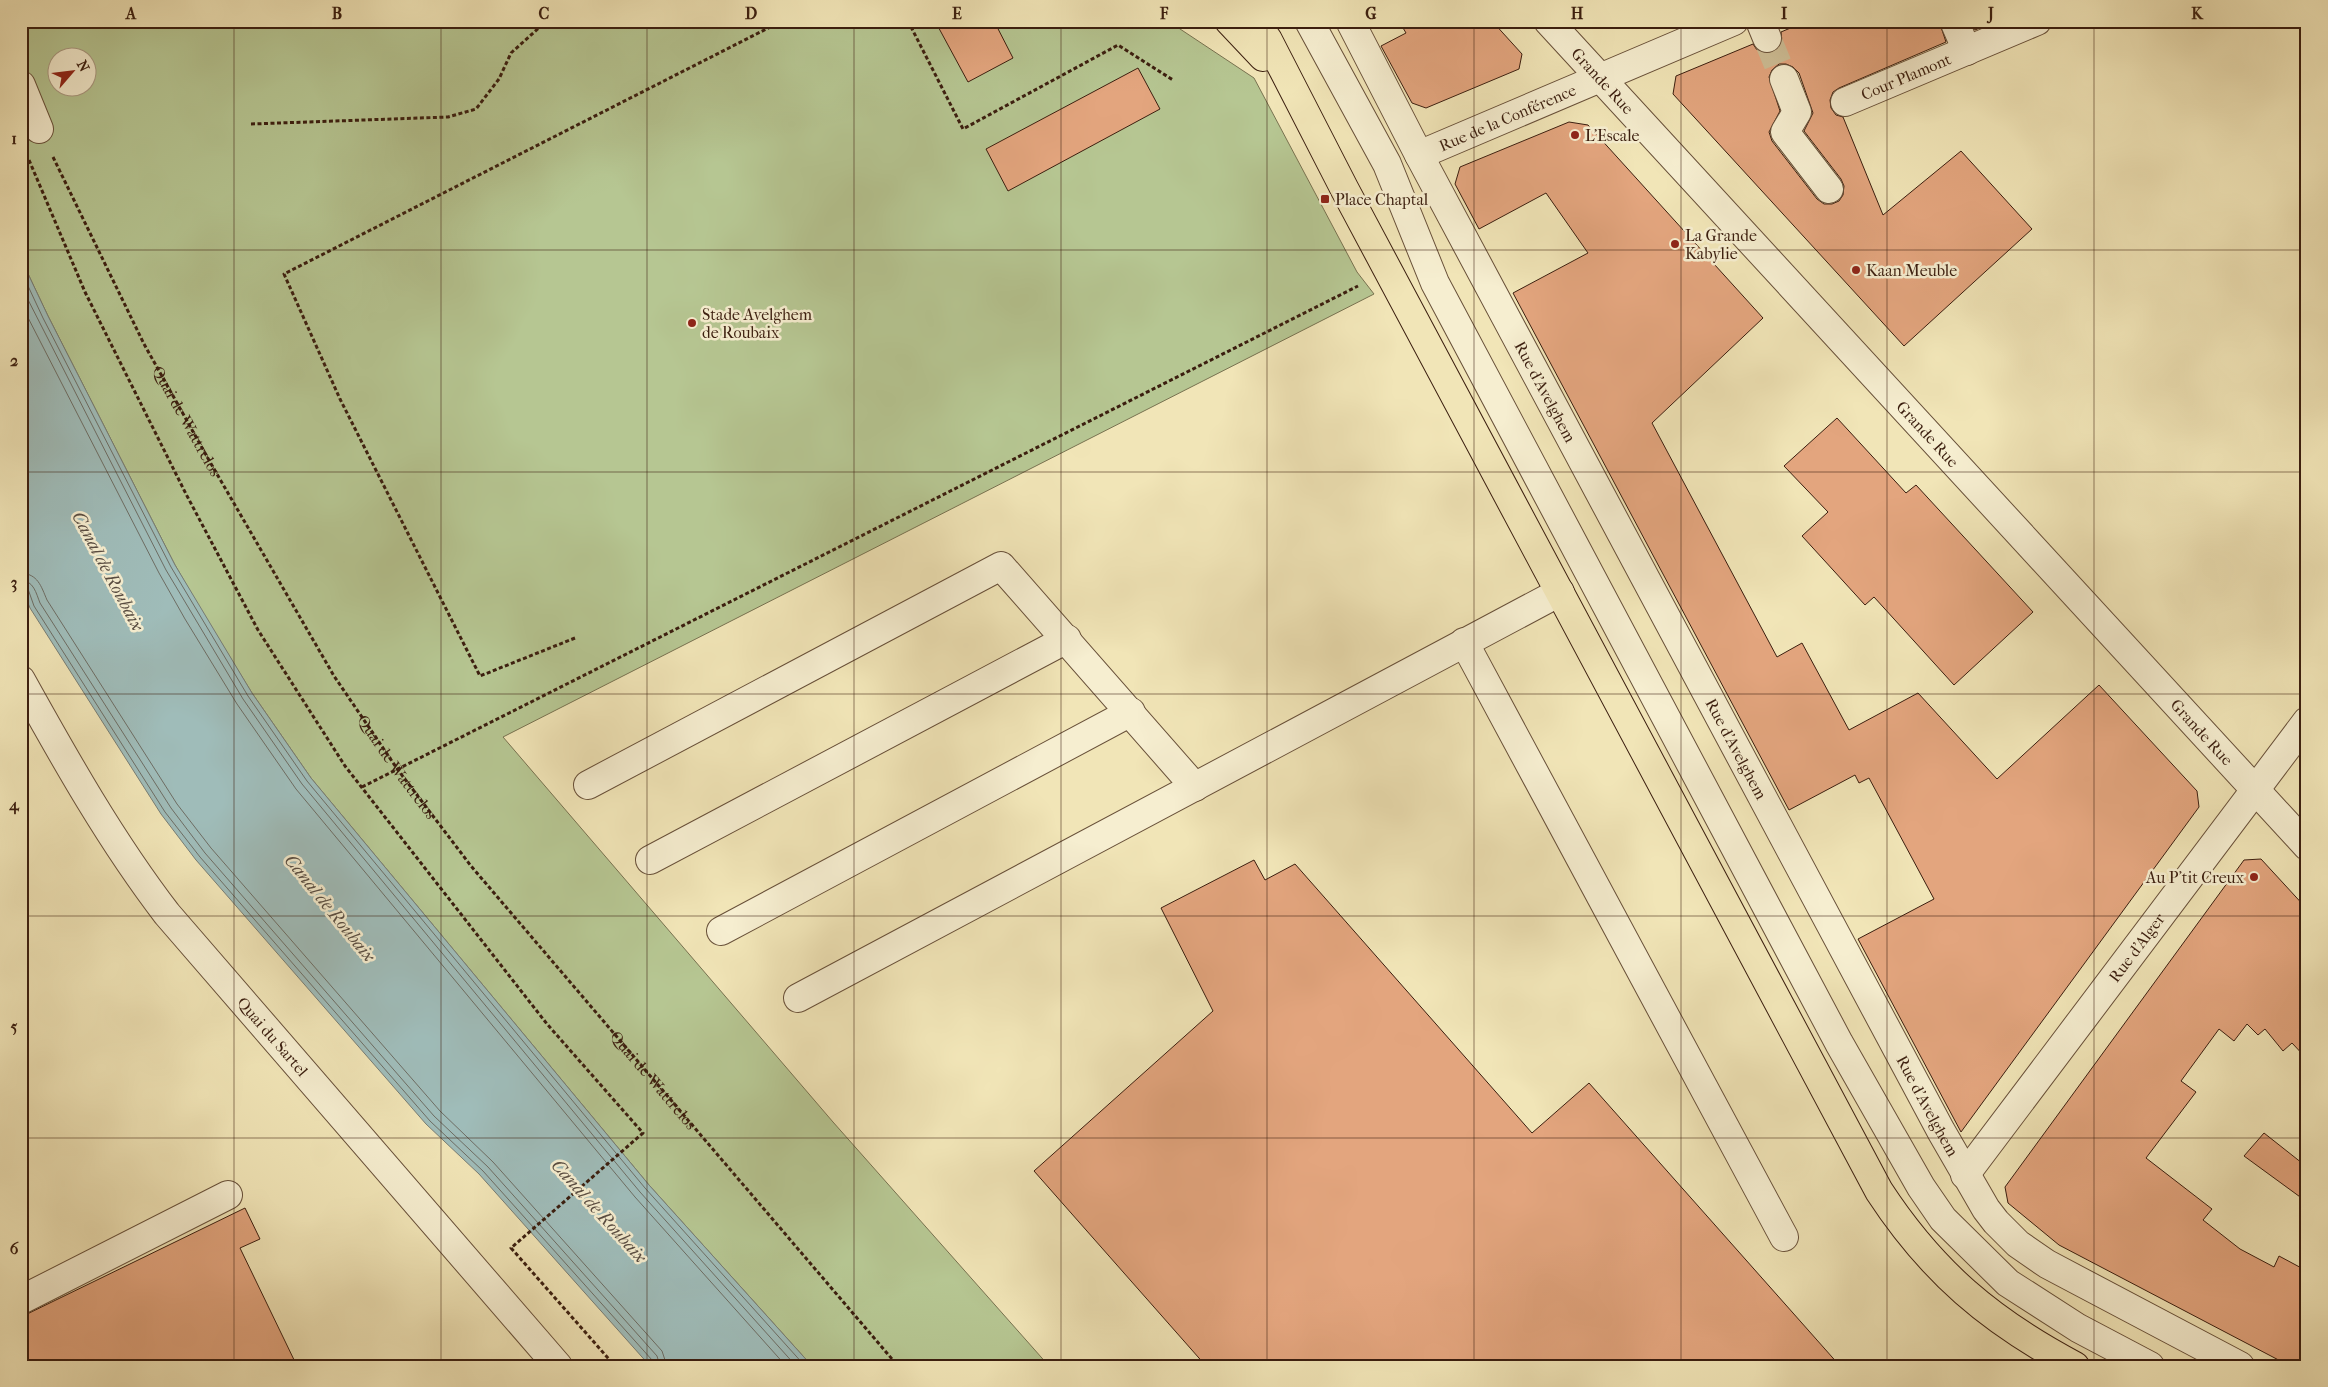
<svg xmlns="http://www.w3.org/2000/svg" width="2328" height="1387" font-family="'IM FELL French Canon',serif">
<rect width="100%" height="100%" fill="#f1e5b7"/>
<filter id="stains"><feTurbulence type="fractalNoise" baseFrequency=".004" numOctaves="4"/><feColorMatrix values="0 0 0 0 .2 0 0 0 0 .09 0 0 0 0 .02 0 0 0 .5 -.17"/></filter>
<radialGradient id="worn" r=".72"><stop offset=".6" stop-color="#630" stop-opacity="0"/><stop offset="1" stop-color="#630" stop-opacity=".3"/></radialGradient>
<path fill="#b6c692" stroke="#787250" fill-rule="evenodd" d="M 21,21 L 1168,21 L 1254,78 L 1357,272 L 1374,294 L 503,737 L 833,1122 L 1049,1366 L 812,1366 L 649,1185 L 311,778 L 252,693 L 201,610 L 175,565 L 48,316 L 21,259 ZM 58,58 L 88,58 L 88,88 L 58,88 Z"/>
<path fill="#9fbcb9" stroke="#777d75" d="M 21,259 L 48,316 L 175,565 L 252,693 L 311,778 L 649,1185 L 812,1366 L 650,1366 L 479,1174 L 426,1124 L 196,860 L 161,814 L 30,608 L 21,586 Z"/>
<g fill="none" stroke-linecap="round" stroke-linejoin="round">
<g stroke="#6d6d64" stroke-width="1">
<path d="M 21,271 L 43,318 L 171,567 L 248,696 L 307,781 L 645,1188 L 805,1366"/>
<path d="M 21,286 L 166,570 L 243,699 L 302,784 L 640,1192 L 796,1366"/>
<path d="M 21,304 L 159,573 L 185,619 L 237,704 L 296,789 L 635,1197 L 786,1366"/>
<path d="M 21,573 C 38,574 41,586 47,600 L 177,804 L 211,848 L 440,1111 L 493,1162 L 662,1351 L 667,1366"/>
<path d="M 21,580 C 34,581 36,593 40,603 L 171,808 L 205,853 L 434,1116 L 488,1167 L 657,1356 L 660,1366"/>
<path d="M 21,587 L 28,589 L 34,606 L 165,812 L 200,857 L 430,1121 L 483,1171 L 652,1360 L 654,1366"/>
</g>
</g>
<g fill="#e3a57e" stroke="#3b1e0f" fill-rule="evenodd">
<path d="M 935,21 L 994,21 L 1013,58 L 968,82 Z"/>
<path d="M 1399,21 L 1492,21 L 1522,54 L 1519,69 L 1426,108 L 1412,103 L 1381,46 L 1406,33 Z"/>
<path d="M 1807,21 L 1939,21 L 1946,42 L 1839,88 L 1833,92 L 1830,100 L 1831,108 L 1836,115 L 1843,117 L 1883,215 L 1961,151 L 2032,229 L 1904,346 L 1673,94 L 1676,76 L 1753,44 L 1757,50 L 1764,53 L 1773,52 L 1780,47 L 1782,41 L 1781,32 ZM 1779,64 L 1786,64 L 1793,67 L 1799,73 L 1813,113 L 1804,131 L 1841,179 L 1844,186 L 1843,195 L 1839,201 L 1832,204 L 1824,204 L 1817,199 L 1772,141 L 1769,132 L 1780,111 L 1769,77 L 1772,70 Z"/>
<path d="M 1971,21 L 1996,21 L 1975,30 Z"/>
<path d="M 1138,68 L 1160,109 L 1008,191 L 986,149 Z"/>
<path d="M 1569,122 L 1588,125 L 1763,318 L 1652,423 L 1777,657 L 1802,643 L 1849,730 L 1918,693 L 1997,779 L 2099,685 L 2197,791 L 2199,807 L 1961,1132 L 1858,939 L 1934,899 L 1869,778 L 1859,783 L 1855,775 L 1789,810 L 1513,293 L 1588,253 L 1546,193 L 1479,229 L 1455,184 L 1460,167 Z"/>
<path d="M 1837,418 L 1906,493 L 1916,485 L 2033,612 L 1954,685 L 1874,597 L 1865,605 L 1802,536 L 1828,512 L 1784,466 Z"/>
<path d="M 2261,859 L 2307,909 L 2307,1059 L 2292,1043 L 2283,1051 L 2265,1029 L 2258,1035 L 2247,1024 L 2234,1041 L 2219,1029 L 2181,1081 L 2196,1092 L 2146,1158 L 2212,1209 L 2203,1220 L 2240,1249 L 2274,1267 L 2279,1256 L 2307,1271 L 2307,1366 L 2290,1366 L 2059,1245 L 2008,1203 L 2005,1187 L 2244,860 Z"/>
<path d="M 1254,860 L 1265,880 L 1295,864 L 1532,1133 L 1589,1083 L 1840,1366 L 1206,1366 L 1034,1171 L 1213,1011 L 1161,908 Z"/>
<path d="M 2264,1133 L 2307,1167 L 2307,1202 L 2244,1156 Z"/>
<path d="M 245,1208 L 260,1239 L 240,1248 L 297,1366 L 21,1366 L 21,1317 Z"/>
</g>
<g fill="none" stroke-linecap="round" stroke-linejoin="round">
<path stroke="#cdbd95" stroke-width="28" stroke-dasharray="28 14" stroke-linecap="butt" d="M 1767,38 L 1784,79"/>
<defs>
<g id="minor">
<path d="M 1309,21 L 1387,164 L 1435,283 L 1839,1043 L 1921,1187 L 1943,1219 L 2008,1283 L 2078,1328 L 2150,1366"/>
<path id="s2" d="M 1350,21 L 1419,155 L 1941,1131 L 1986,1209 L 1996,1222 L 2018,1244 L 2047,1264 L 2240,1366"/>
<path id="s3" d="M 1548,21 L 2307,846"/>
<path d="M 1760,21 L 1767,38"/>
<path d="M 1954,21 L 1967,51"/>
<path d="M 1784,79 L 1797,112 L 1785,132 L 1829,189"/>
<path d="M 21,85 L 39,129"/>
<path id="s4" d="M 1845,102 L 2037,21"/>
<path id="s5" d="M 1419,155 L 1734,21"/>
<path d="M 1464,642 L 1784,1237"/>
<path id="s6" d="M 21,680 C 66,761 111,841 167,914 L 558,1366"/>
<path d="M 588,785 L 1001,566 L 1195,787"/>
<path d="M 650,860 L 1067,639"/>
<path d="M 721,931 L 1131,712"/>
<path d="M 798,998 L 1560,592"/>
<path id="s7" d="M 1965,1175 L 2307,721"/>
<path d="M 21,1300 L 228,1195"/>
</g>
<g id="major">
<path d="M 1229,21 L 1263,57"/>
<path d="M 1255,21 L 1268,40 L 1344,188 L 1879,1191 C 1932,1272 1990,1321 2075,1366"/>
</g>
</defs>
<use href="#minor" stroke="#685039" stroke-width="30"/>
<use href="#major" stroke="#3b1e0f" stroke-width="30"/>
<g stroke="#3b1e0f" stroke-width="3" stroke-dasharray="4 2.5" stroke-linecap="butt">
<path d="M 908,21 L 963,129 L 1118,45 L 1173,80"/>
<path d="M 251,124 L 448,117 L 476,109 L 499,79 L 511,53 L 541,26 L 563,21"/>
<path id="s1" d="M 53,157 L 144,344 L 210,462 L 334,676 L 398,770 L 471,866 L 898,1366"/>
<path d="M 29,160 L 85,292 L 186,494 L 258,630 L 345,766 L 547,1024 L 643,1133 L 511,1248 L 615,1366"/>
<path d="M 21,636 L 28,647"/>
<path d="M 575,638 L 480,676 L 340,399 L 284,274 L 782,21"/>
<path d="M 362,787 L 1358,286"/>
</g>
<use href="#minor" stroke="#f6eed0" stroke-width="28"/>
<use href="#major" stroke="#f1e5b7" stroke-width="28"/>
</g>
<path fill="none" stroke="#3b1e0f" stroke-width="1" stroke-opacity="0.55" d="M 234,21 L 234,1366M 441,21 L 441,1366M 647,21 L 647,1366M 854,21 L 854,1366M 1061,21 L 1061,1366M 1267,21 L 1267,1366M 1474,21 L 1474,1366M 1681,21 L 1681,1366M 1887,21 L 1887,1366M 2094,21 L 2094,1366M 21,250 L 2307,250M 21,472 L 2307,472M 21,694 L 2307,694M 21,916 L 2307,916M 21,1138 L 2307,1138"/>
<g fill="#8f2418" stroke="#f6eed0" stroke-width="2">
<circle cx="1575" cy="135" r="5"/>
<rect x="1320" y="194" width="10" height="10" rx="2.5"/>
<circle cx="1675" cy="244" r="5"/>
<circle cx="1856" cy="270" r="5"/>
<circle cx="692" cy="323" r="5"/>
<circle cx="2254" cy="877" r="5"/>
</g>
<g text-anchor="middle" stroke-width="5" stroke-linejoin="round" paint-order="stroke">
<g font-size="16" fill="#3b1e0f" stroke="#f6eed0">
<text dy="6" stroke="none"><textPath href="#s4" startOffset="66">Cour Plamont</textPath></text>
<text dy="6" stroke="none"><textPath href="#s3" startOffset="81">Grande Rue</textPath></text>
<text dy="6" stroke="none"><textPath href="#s5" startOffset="96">Rue de la Conférence</textPath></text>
<text dy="6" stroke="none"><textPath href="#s2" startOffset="419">Rue d'Avelghem</textPath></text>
<text dy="6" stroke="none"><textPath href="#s1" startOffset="296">Quai de Wattrelos</textPath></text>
<text dy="6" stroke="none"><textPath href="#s3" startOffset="561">Grande Rue</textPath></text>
<text dy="6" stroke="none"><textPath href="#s3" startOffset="966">Grande Rue</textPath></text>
<text dy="6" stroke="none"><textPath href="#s2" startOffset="824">Rue d'Avelghem</textPath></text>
<text dy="6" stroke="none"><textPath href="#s1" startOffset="701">Quai de Wattrelos</textPath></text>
<text dy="6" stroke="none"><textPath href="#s7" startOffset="285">Rue d'Alger</textPath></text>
<text dy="6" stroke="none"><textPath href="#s6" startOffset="438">Quai du Sartel</textPath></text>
<text dy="6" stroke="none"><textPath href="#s1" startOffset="1106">Quai de Wattrelos</textPath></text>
<text dy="6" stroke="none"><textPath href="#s2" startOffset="1229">Rue d'Avelghem</textPath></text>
</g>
<g font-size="16" fill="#3b1e0f" stroke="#f6eed0" text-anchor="start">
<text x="1585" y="141">L'Escale</text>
<text x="1335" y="205">Place Chaptal</text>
<text x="1685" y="241">La Grande<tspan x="1685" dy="18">Kabylie</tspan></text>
<text x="1866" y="276">Kaan Meuble</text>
<text x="702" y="320">Stade Avelghem<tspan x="702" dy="18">de Roubaix</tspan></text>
<text x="2244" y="883" text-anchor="end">Au P'tit Creux</text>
</g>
<g font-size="18" font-style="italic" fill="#594d42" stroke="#f6eed0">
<text transform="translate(108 571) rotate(62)" y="6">Canal de Roubaix</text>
<text transform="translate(330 908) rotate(51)" y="6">Canal de Roubaix</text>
<text transform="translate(599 1211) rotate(48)" y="6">Canal de Roubaix</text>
</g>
</g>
<rect width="2328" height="1387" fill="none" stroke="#f1e5b7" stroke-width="55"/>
<g transform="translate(72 72) rotate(62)"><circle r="24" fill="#f6eed0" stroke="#ab9b83"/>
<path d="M0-4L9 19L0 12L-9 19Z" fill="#8f2418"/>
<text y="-8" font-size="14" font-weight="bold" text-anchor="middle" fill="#3b1e0f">N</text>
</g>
<rect x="28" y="28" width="2272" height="1332" fill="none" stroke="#3b1e0f" stroke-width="2"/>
<g font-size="16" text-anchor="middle" font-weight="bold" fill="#3b1e0f">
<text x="131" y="19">A</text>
<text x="337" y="19">B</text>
<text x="544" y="19">C</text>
<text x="751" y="19">D</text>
<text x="957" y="19">E</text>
<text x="1164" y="19">F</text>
<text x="1371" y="19">G</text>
<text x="1577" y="19">H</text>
<text x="1784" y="19">I</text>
<text x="1991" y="19">J</text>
<text x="2197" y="19">K</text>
<text x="14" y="144">1</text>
<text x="14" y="366">2</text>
<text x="14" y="588">3</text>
<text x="14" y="810">4</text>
<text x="14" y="1032">5</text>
<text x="14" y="1254">6</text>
</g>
<rect width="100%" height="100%" filter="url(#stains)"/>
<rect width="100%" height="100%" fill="url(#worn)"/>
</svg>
